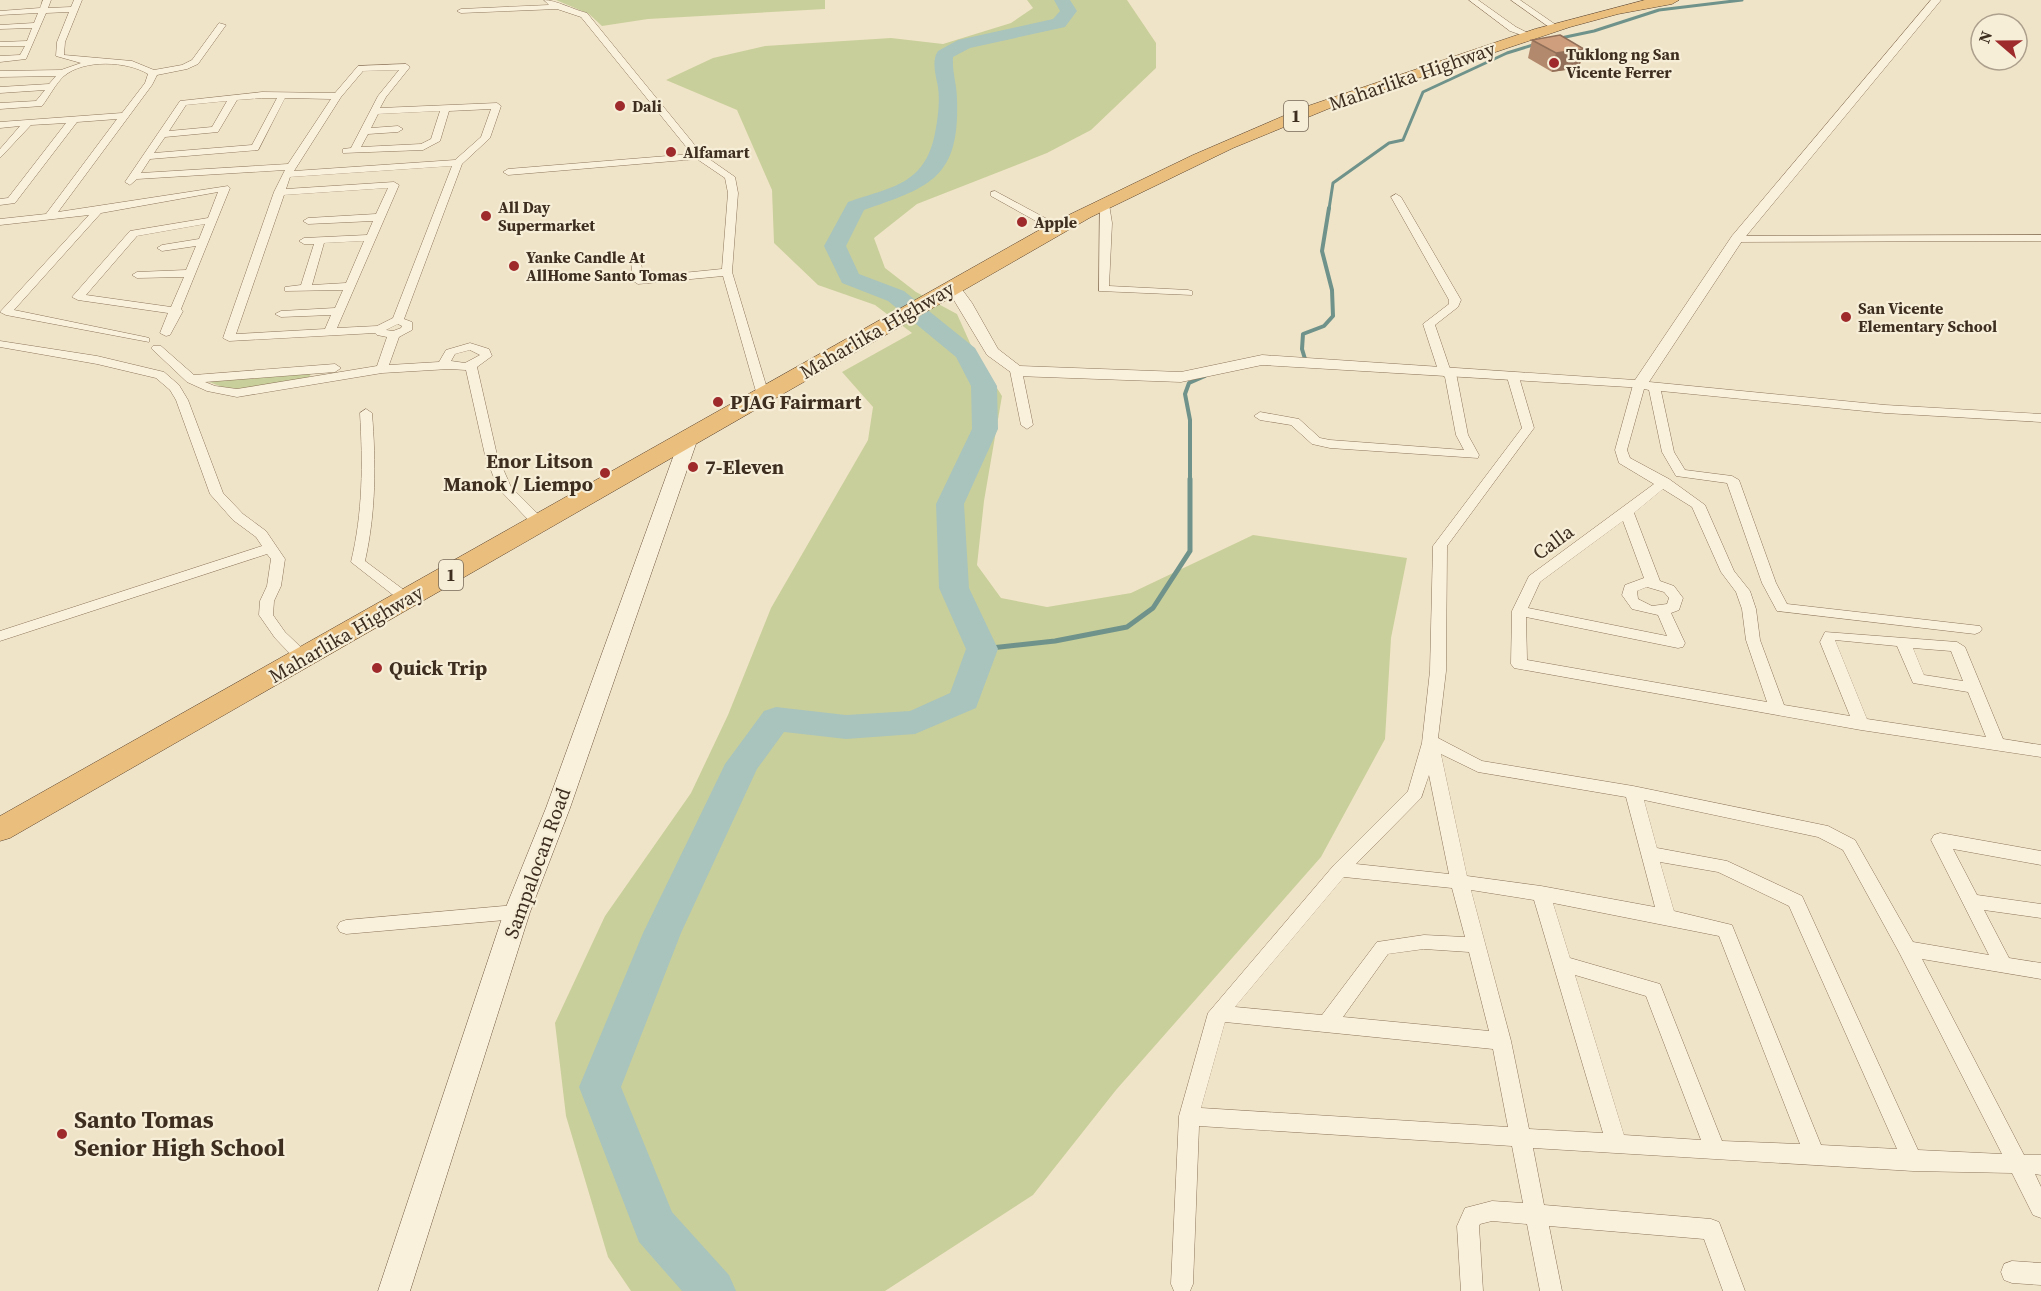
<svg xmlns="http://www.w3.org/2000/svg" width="2041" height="1291" font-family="'Source Serif 4',serif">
<rect width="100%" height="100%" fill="#f0e4c8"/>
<g fill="#c9cf9b">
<path d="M 556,0 L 825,0 L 825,9 L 648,19 L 602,26 L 589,14 Z"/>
<path d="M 1027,0 L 1127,0 L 1156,43 L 1156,68 L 1091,130 L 1047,153 L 917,204 L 874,238 L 885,268 L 916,292 L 957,314 L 974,352 L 1002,396 L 984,501 L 977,565 L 1001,598 L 1047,607 L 1131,593 L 1253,535 L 1407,558 L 1391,638 L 1385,739 L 1321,857 L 1116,1090 L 1033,1195 L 885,1291 L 631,1291 L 608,1257 L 566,1116 L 555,1023 L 605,916 L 691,793 L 728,715 L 771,608 L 868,440 L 873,407 L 842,372 L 912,333 L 875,305 L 818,285 L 774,243 L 772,190 L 737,110 L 666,80 L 713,58 L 765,46 L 891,38 L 943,44 L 1011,23 L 1033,8 Z"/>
<path d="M 311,373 L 308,380 L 229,390 L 207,381 Z"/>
</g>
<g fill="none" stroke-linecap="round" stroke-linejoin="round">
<g stroke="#6f938a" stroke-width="3">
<path d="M 1556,39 L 1594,31 L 1659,10 L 1742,0"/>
<path d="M 1329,209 L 1333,183 L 1389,143 L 1403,140 L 1423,92 L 1507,53 L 1536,44"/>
</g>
<g stroke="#6f938a" stroke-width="4">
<path d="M 1300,361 L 1305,359 L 1302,349 L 1303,334 L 1324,326 L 1333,316 L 1332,290 L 1322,251 L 1329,208"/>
<path d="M 1190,481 L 1190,420 L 1185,394 L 1189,383 L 1205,376"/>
</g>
<path stroke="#6f938a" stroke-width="5" d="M 982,649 L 1055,641 L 1127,627 L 1153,608 L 1190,551 L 1190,479"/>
<path fill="#a9c4bc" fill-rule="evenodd" d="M 1054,0 L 1070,0 L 1077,11 L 1065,27 L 970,48 L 953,57 C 952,72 957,85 957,99 C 960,179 929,187 864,210 L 846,246 L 859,274 L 904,291 L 975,348 L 997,386 L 998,429 L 964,504 L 969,588 L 998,649 L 976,708 L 915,734 L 846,739 L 784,732 L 757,769 L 681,933 L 621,1087 L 672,1212 L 729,1275 L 736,1291 L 682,1291 L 639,1242 L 579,1087 L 643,933 L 725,764 L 764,711 L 776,707 L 846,715 L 910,711 L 950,693 L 966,649 L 939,588 L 936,504 L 972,429 L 971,386 L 956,357 L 888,301 L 842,283 L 824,246 L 848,202 C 891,187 925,185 935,133 C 938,118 940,102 938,87 C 936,76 931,61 938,51 L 958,40 L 1053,19 L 1060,11 Z"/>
<defs>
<g id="minor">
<path d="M 43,0 L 51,0 L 48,8 L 71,7 L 74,0 L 82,0 L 65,42 L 64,55 L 132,61 L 154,70 L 182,65 L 192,60 L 219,23 L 226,25 L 198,64 L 187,69 L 157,75 L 152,85 L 58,212 L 228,186 L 230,188 L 181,309 L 183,311 L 170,335 L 166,336 L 160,333 L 168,313 L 78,300 L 72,297 L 130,231 L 208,218 L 218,192 L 101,213 L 14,310 L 145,337 L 149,338 L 149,342 L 6,315 L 0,312 L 89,215 L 0,225 L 0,219 L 46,214 L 117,119 L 77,122 L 15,203 L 0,205 L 0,199 L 8,198 L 66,123 L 31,125 L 0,158 L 0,149 L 20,126 L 0,128 L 0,122 L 122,113 L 145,83 L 148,74 C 127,61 84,59 64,76 C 56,83 49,97 42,106 L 0,109 L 0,103 L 36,101 L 45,90 L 0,93 L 0,87 L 49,84 L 56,76 L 0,77 L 0,71 L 61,70 L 81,63 L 56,56 L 57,42 L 69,12 L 46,13 L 26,59 L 0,62 L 0,56 L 20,55 L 25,46 L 0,46 L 0,42 L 27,41 L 32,28 L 0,29 L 0,25 L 34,23 L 38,13 L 0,15 L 0,11 L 40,8 ZM 205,224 L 199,239 L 162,245 L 157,248 L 162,251 L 196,246 L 186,270 L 137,272 L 132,275 L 137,278 L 184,277 L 171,307 L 86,295 L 137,236 Z"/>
<path d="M 544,0 C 556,0 574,10 587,13 L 702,154 L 735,177 L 738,193 L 732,272 L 769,395 L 767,398 L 759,398 L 757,395 L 723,276 L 638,284 L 633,281 L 631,262 L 636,259 L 641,262 L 643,277 L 722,269 L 728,193 L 725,178 L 697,159 L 508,175 L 503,172 L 508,169 L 692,154 L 581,17 L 557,9 L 461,13 L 457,11 L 461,9 L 549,5 Z"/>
<path d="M 1469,0 L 1478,0 L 1516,27 L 1534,36 L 1530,38 L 1510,31 Z"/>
<path d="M 1511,0 L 1520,0 L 1559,27 L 1552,29 Z"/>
<path d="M 406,64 L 410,67 L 386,97 L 380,108 L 497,103 L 501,106 L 490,138 L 462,164 L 404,319 L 412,322 L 412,330 L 399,337 L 389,365 L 439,362 L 446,350 L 470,343 L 489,349 L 492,356 L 477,367 L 497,455 L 511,487 L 545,521 L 547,524 L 545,527 L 535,527 L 498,488 L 485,455 L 466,370 L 449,369 L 382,373 L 237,397 L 207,391 L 187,382 L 151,348 L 153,346 L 161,346 L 194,375 L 335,364 L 341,368 L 335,372 L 205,382 L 215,386 L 237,389 L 377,366 L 387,337 L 377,335 L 375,333 L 229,341 L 223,338 L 274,192 L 285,170 L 137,179 L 130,185 L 125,182 L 180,101 L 262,92 L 335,93 L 358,66 ZM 399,70 L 378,96 L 351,148 L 343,149 L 343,153 L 423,150 L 440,141 L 449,111 L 491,109 L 481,137 L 455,160 L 294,171 L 341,97 L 363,71 ZM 262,98 L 277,98 L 252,145 L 154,153 L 165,137 L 218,132 L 237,100 ZM 285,98 L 331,99 L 288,164 L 141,173 L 150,159 L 258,150 ZM 227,101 L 212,127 L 169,131 L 186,105 ZM 440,111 L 431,139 L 421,144 L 361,147 L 368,134 L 398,132 L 403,129 L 398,126 L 371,128 L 378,114 ZM 452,166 L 393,318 L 377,326 L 337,328 L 399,185 L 394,182 L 286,189 L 290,177 ZM 388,188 L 376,214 L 308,218 L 303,221 L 308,224 L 373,221 L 367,235 L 304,238 L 299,241 L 304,244 L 314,244 L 301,285 L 285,287 L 285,291 L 343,290 L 335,308 L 281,311 L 275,314 L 281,317 L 331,315 L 325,329 L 236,334 L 284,195 ZM 364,241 L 346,283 L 312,285 L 324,243 ZM 398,324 L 402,326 L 401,328 L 393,331 L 386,330 ZM 470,350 L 480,355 L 465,363 L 451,361 L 455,354 Z"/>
<path d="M 995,191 L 1060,226 L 1061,228 L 1052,230 L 991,196 L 991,192 Z"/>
<path d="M 1396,194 L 1401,197 L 1461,300 L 1458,307 L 1435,325 L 1450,369 L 1456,373 L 1468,435 L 1479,455 L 1478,458 L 1330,448 L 1312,444 L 1291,425 L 1260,420 L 1254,416 L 1260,412 L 1299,419 L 1320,438 L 1330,440 L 1464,450 L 1456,435 L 1445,377 L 1439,373 L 1423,324 L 1449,304 L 1449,300 L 1391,197 Z"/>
<path d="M 1100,202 L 1109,204 L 1112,223 L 1109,286 L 1188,290 L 1192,291 L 1192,295 L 1099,291 Z"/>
<path d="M 2041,235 L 2041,241 L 1737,242 L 1732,239 L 1737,236 Z"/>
<path d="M 0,341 L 97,356 L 164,372 L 179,385 L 188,400 L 223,493 L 243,514 L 266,531 L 285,559 L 281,586 L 274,601 L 273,615 L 285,632 L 308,654 L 311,658 L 308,662 L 298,662 L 275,638 L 259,615 L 260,601 L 267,586 L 271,559 L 267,554 L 0,641 L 0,631 L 262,546 L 256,537 L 233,520 L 210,494 L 176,400 L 170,390 L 156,378 L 97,364 L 0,347 Z"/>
<path d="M 1016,367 L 1022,371 L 1033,425 L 1027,429 L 1021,425 L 1010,371 Z"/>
<path d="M 1513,373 L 1519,377 L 1534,428 L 1447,546 L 1446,671 L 1438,738 L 1482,761 L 1633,786 L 1828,826 L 1855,840 L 1913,942 L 1989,955 L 1931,840 L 1934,835 L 1940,833 L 2041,851 L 2041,865 L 1953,849 L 1977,895 L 2041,904 L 2041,918 L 1984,910 L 2009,958 L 2041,963 L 2041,979 L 1922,959 L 2024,1155 L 2041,1155 L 2041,1175 L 2035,1174 L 2041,1187 L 2041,1218 L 2033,1215 L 2012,1173 L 1913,1171 L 1533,1148 L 1544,1205 L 1711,1219 L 1719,1222 L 1745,1291 L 1723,1291 L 1704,1239 L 1549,1226 L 1562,1291 L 1540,1291 L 1527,1224 L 1492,1221 L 1480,1224 L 1479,1226 L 1483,1291 L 1461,1291 L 1457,1226 L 1465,1208 L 1492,1201 L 1523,1203 L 1512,1146 L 1199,1126 L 1193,1284 L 1190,1291 L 1174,1291 L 1171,1284 L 1179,1116 L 1208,1013 L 1334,865 L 1408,791 L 1422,743 L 1430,671 L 1433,546 L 1522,428 L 1507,377 ZM 1441,754 L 1478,772 L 1626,797 L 1655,907 L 1541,886 L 1467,876 ZM 1429,775 L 1449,874 L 1356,864 L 1421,798 ZM 1644,800 L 1818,837 L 1843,850 L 1900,954 L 2002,1154 L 1918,1150 L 1802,896 L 1727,861 L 1657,848 ZM 1660,862 L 1718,872 L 1789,906 L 1897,1149 L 1821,1145 L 1732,925 L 1674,911 ZM 1344,877 L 1452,888 L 1465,937 L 1424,935 L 1377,942 L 1322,1015 L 1235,1007 ZM 1471,890 L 1534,900 L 1603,1133 L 1529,1129 L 1511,1041 ZM 1553,903 L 1719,936 L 1800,1144 L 1722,1141 L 1660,984 L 1570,958 ZM 1424,949 L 1469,952 L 1489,1031 L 1343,1017 L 1388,954 ZM 1575,975 L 1646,996 L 1701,1140 L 1624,1135 ZM 1225,1022 L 1493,1049 L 1508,1127 L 1201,1108 Z"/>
<path d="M 1639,381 L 1885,405 L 2041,414 L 2041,422 L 1885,413 L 1661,391 L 1674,452 L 1685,470 L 1732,476 L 1739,480 L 1776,583 L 1787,604 L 1980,626 L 1982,629 L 1980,632 L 1975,634 L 1777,611 L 1762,583 L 1727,483 L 1676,476 L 1662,452 L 1649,390 L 1644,389 L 1627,450 L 1630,458 L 1669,479 L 1705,505 L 1734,571 L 1750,591 L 1756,609 L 1760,640 L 1784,705 L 1850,716 L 1820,642 L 1825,632 L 1957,642 L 1965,647 L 2003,739 L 2041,745 L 2041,757 L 1861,730 L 1514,668 L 1511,664 L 1512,611 L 1529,576 L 1654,484 L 1619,463 L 1615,450 L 1633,385 ZM 1663,489 L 1692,507 L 1721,572 L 1736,592 L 1742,609 L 1746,640 L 1767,702 L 1527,660 L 1526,617 L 1678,648 L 1683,647 L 1685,643 L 1671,613 L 1679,610 L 1683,598 L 1674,586 L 1660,581 L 1634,513 ZM 1623,521 L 1644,578 L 1625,585 L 1622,595 L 1632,609 L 1658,615 L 1667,636 L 1528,608 L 1540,582 ZM 1647,587 L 1664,592 L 1669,598 L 1667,604 L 1652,606 L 1638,599 L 1637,591 ZM 1835,640 L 1897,646 L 1913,683 L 1968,692 L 1986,737 L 1867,719 ZM 1913,648 L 1951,651 L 1963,681 L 1924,675 Z"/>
<path d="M 366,409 L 372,413 C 376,463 376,512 365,561 L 412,596 L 414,599 L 407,604 L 402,602 L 351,562 C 363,512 363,464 360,413 Z"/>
<path d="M 517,905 L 523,907 L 526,912 L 523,917 L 517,919 L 346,934 L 340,932 L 337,927 L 340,922 L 346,920 Z"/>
<path d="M 2012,1261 L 2041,1263 L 2041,1285 L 2012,1283 L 2004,1280 L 2001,1272 L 2004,1264 Z"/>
</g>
<path id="tertiary" d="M 1931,0 L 1941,0 L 1742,241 L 1645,388 L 1262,365 L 1181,382 L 1016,376 L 987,355 L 946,287 L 948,284 L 958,284 L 972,303 L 998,349 L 1020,366 L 1181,372 L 1262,355 L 1635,380 L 1732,236 Z"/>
<path id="secondary" d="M 689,433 L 698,438 L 570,808 L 530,912 L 410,1291 L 378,1291 L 504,912 L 546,808 L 680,438 Z"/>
<path id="trunk" d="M 1645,0 L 1679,0 L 1672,4 L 1618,14 L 1570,27 L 1335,106 L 1233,148 L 1091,217 L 10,838 L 0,841 L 0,816 L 1050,224 L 1193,155 L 1302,108 L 1535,29 Z"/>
</defs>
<use href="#minor" stroke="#8d765c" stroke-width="1"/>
<use href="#tertiary" stroke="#8d765c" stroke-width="1"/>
<use href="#secondary" stroke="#6f573f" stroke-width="1"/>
<use href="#trunk" stroke="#5b4430" stroke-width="1"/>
<use href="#minor" fill="#faf1dc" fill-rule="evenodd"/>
<use href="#tertiary" fill="#faf1dc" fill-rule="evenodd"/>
<use href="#secondary" fill="#faf1dc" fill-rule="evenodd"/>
<use href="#trunk" fill="#eabe7c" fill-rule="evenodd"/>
</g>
<path fill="#b2896c" d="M 1532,40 L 1584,49 L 1579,68 L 1552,72 L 1528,58 Z"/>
<path fill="#916f58" d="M 1584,49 L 1579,68 L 1552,72 L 1556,53 Z"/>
<path fill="#cf9f7d" stroke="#916f58" stroke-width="1.5" d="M 1560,35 L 1584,49 L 1556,53 L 1532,40 Z"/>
<g fill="#9e2a2b" stroke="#f7eed8" stroke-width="2">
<circle cx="1554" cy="63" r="6"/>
<circle cx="620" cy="106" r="6"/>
<circle cx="671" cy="152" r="6"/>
<circle cx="486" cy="216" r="6"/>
<circle cx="1022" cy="222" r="6"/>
<circle cx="514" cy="266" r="6"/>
<circle cx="1846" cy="317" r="6"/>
<circle cx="718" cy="402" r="6"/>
<circle cx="693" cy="467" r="6"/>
<circle cx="605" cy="473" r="6"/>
<circle cx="377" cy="668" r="6"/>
<circle cx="62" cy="1134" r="6"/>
</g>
<g text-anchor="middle" stroke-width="4.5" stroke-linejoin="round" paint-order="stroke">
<g font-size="16" font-weight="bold" fill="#3d2e20" stroke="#f7eed8" text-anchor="start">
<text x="1566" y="60">Tuklong ng San<tspan x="1566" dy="18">Vicente Ferrer</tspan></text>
<text x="632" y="112">Dali</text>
<text x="683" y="158">Alfamart</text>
<text x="498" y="213">All Day<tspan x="498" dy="18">Supermarket</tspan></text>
<text x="1034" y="228">Apple</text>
<text x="526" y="263">Yanke Candle At<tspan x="526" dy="18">AllHome Santo Tomas</tspan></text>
<text x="1858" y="314">San Vicente<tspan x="1858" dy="18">Elementary School</tspan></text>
</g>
<g fill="#f7eed8" stroke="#756857" stroke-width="1.5">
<rect x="1284" y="101" width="24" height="30" rx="4.5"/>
<rect x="439" y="560" width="24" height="30" rx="4.5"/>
</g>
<g font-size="18" font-weight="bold" fill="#3d2e20">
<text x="1296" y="122">1</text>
<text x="451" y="581">1</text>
</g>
<g font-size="20" fill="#3d2e20" stroke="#f7eed8">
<text transform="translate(1412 76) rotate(-19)" y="7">Maharlika Highway</text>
<text transform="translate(877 330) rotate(-30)" y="7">Maharlika Highway</text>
<text transform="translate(1553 542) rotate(-36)" y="7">Calla</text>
<text transform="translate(346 634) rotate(-30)" y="7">Maharlika Highway</text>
<text transform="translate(537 863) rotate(-70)" y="7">Sampalocan Road</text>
</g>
<g font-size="20" font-weight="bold" fill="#3d2e20" stroke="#f7eed8" text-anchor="start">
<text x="730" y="409">PJAG Fairmart</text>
<text x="593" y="468" text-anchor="end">Enor Litson<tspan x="593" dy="23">Manok / Liempo</tspan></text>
<text x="705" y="474">7-Eleven</text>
<text x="389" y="675">Quick Trip</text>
</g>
<g font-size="24" font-weight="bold" fill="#3d2e20" stroke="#f7eed8" text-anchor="start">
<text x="74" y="1128">Santo Tomas<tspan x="74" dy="28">Senior High School</tspan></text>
</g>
</g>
<g transform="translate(1999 42) rotate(290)"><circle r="28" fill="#f7eed8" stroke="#ada18e" stroke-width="1.5"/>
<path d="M0-4.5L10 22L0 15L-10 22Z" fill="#9e2a2b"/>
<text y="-9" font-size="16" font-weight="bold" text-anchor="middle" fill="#3d2e20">N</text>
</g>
</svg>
